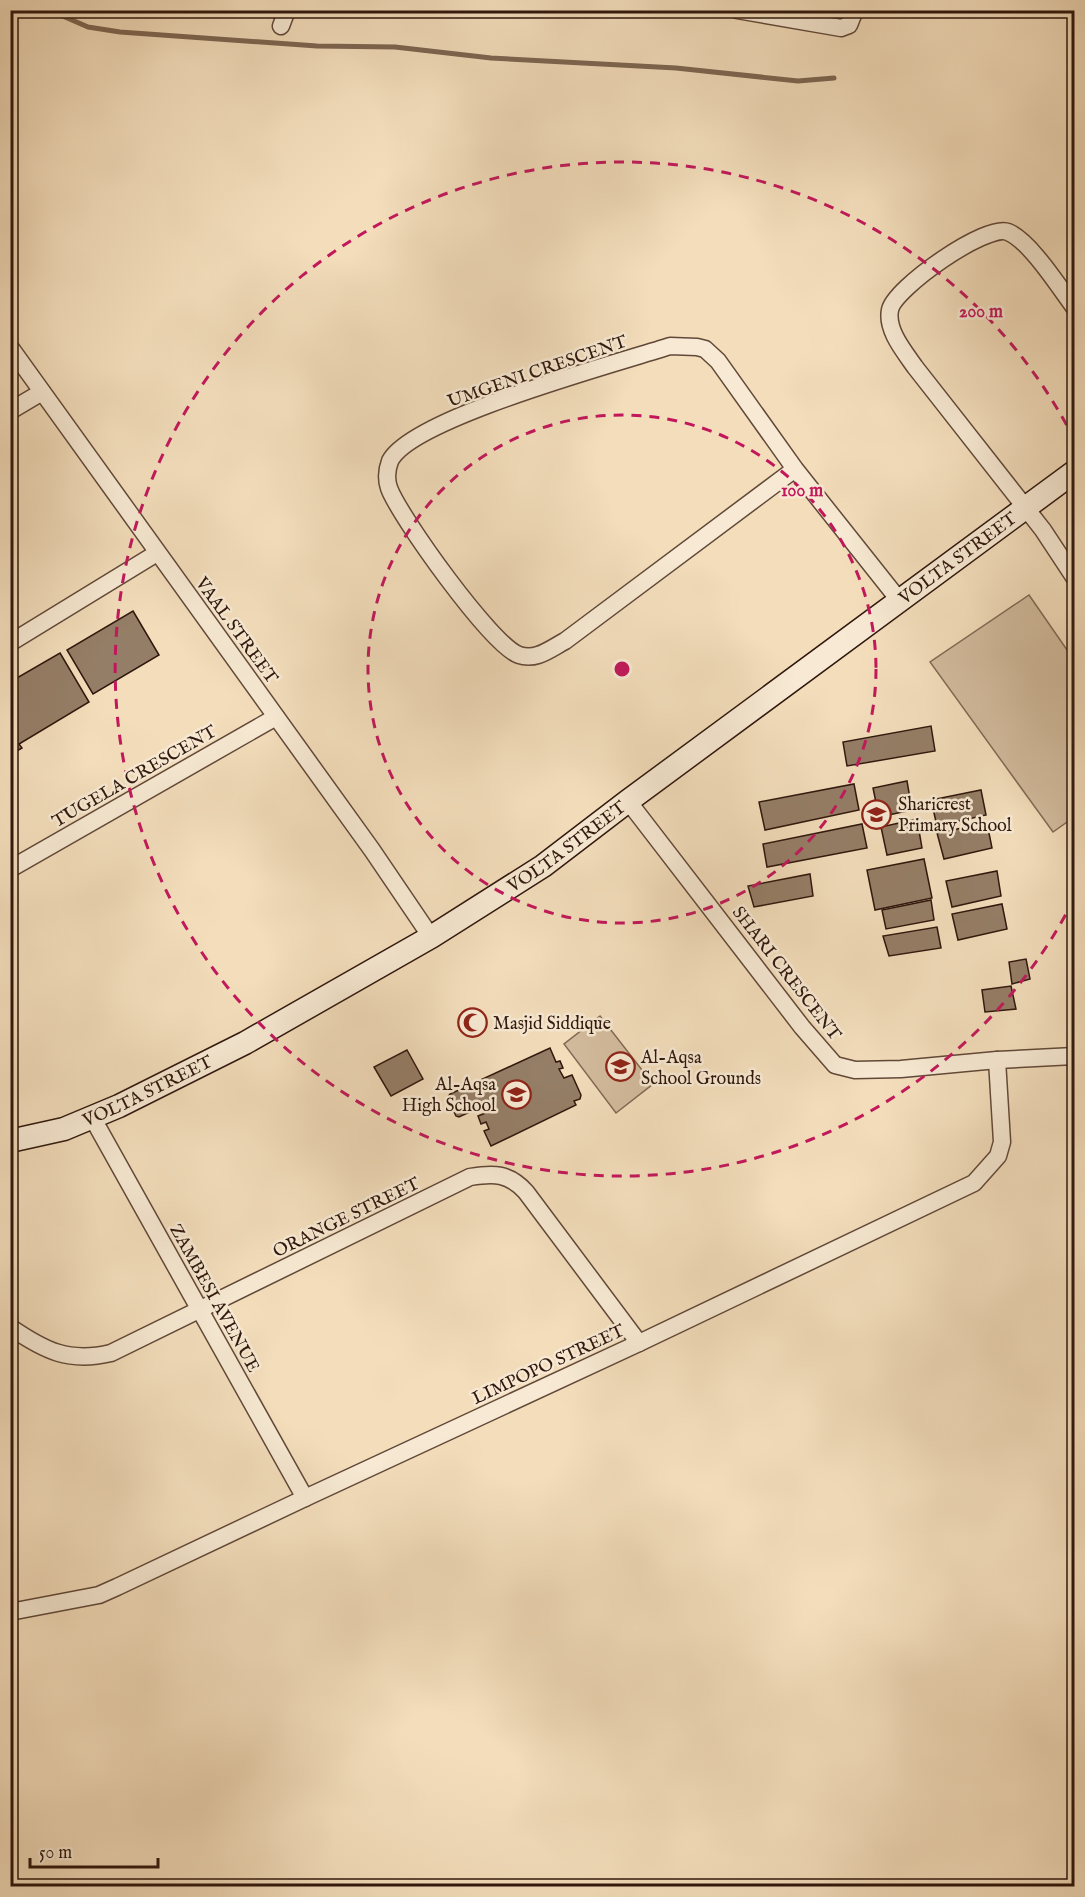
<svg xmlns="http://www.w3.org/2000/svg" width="1085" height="1897" font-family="'IM FELL English',serif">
<rect width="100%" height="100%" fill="#f3ddbb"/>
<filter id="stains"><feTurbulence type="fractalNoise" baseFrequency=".00333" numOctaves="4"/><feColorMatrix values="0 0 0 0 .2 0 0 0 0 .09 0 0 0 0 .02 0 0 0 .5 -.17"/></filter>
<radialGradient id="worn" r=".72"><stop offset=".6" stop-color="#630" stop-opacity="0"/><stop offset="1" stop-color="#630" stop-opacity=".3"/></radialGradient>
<g fill="#d2bb9d" stroke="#816955" stroke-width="1.5">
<path d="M 1029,595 L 1074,660 L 1074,817 L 1053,832 L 930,662 Z"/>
<path d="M 600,1016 L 653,1084 L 616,1113 L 564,1044 Z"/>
</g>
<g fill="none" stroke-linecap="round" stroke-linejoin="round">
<path stroke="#7d6652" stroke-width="5" d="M 49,10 L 88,27 L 120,32 L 317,46 L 395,47 L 491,58 L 676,68 L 798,81 L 834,78"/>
</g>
<g fill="#957e67" stroke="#30170d" stroke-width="1.5">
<path d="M 133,611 L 159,655 L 93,694 L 67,650 Z"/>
<path d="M 60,653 L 89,702 L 19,744 L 22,748 L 10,755 L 10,682 Z"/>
<path d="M 931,726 L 935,751 L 847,766 L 843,742 Z"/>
<path d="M 907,781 L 912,810 L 879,817 L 873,788 Z"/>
<path d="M 854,784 L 859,810 L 765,830 L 759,802 Z"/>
<path d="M 981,790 L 986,815 L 937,826 L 931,800 Z"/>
<path d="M 917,819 L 922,848 L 887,855 L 881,827 Z"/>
<path d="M 987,823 L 992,848 L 944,859 L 937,833 Z"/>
<path d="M 862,824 L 867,848 L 767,867 L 763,844 Z"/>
<path d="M 924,859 L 932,898 L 875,910 L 867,870 Z"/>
<path d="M 997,871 L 1001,896 L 952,907 L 946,881 Z"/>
<path d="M 810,874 L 813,896 L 754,907 L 748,886 Z"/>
<path d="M 931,900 L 934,920 L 886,929 L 882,910 Z"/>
<path d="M 1002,904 L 1007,929 L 958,940 L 952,914 Z"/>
<path d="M 937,927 L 941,948 L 889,956 L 883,936 Z"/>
<path d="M 1026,959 L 1030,979 L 1012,984 L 1009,962 Z"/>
<path d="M 1011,986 L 1016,1009 L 985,1012 L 982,990 Z"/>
<path d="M 550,1048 L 556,1062 L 560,1061 L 563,1068 L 559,1069 L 564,1078 L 572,1075 L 581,1095 L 580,1099 L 574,1101 L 576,1105 L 491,1146 L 484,1131 L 489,1129 L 486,1122 L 481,1124 L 478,1116 L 488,1112 L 485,1105 L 459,1117 L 456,1116 L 447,1098 L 450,1094 Z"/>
<path d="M 407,1050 L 423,1079 L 391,1096 L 374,1067 Z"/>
</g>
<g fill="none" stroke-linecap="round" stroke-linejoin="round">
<defs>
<g id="street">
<path d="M 737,10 L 841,28 L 849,25 L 855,10"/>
<path d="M 281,26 L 287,10"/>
<path d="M 1074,307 C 1059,287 1030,241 1008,232 C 987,223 894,288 890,310 C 886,330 904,351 915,367 L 1043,530 L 1074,577"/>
<path d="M 10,347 L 372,850 L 431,937"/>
<path d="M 10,411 L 42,392"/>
<path d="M 795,469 L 565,641 C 550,649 536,661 519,655 C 492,646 399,516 389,488 C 386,479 387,469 390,461 C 411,418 618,363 670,346 L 697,347 L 705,349 L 718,361 L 795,469 L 899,600"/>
<path d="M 10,643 L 157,553"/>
<path d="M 628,801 L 802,1027 L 835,1065 L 855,1070 L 901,1069 L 997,1060 L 1074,1056"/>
<path d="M 10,869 L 276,717"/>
<path d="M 92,1117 L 305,1498"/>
<path d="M 10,1327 C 45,1351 69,1363 111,1353 L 470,1177 C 494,1173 509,1173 526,1192 L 639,1343"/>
<path d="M 10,1612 L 99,1595 L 117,1587 L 305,1498 L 639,1343 L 974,1183 L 998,1156 L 1002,1142 L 997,1060"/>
</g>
<g id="secondary">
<path id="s1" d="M 10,1141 L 64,1129 L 119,1106 L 245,1043 L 431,937 L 543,866 L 628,801 L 1074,472"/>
</g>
</defs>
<use href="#street" stroke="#614838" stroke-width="19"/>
<use href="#secondary" stroke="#30170d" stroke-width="25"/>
<use href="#street" stroke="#f7e9d3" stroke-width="16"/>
<use href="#secondary" stroke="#f7e9d3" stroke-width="22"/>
</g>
<g fill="none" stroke="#c2185b" stroke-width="3" stroke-dasharray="10 8">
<circle cx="622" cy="669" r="254"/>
<path d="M1074 899A507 507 0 1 1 1074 439"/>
</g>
<defs>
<symbol id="school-ring" viewBox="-11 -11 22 22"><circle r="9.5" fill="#f7e9d3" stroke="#8f2418" stroke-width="1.5"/><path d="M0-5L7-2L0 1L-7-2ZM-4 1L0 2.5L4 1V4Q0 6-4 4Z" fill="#8f2418"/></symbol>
<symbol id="mosque-ring" viewBox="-11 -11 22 22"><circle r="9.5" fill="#f7e9d3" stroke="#8f2418" stroke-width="1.5"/><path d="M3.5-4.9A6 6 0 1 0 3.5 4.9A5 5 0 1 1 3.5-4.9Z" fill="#8f2418"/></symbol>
</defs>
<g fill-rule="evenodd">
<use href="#school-ring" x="860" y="798" width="33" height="33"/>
<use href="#mosque-ring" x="456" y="1006" width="33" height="33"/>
<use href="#school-ring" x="604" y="1050" width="33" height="33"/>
<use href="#school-ring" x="500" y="1078" width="33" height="33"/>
</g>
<g text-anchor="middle" stroke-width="5" stroke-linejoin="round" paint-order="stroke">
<g font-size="18" fill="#30170d" stroke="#f7e9d3">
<text transform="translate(537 371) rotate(-19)" y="6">UMGENI CRESCENT</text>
<text dy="6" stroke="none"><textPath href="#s1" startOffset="1119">VOLTA STREET</textPath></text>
<text transform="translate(237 630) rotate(54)" y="6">VAAL STREET</text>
<text transform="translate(134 776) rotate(-30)" y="6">TUGELA CRESCENT</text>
<text dy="6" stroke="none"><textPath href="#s1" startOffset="633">VOLTA STREET</textPath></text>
<text transform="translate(787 973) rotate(52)" y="6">SHARI CRESCENT</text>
<text dy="6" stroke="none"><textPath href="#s1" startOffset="147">VOLTA STREET</textPath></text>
<text transform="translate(346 1217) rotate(-26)" y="6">ORANGE STREET</text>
<text transform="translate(215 1298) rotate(61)" y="6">ZAMBESI AVENUE</text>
<text transform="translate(548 1364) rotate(-25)" y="6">LIMPOPO STREET</text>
</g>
<g font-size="18" fill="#30170d" stroke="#f7e9d3" text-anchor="start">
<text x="898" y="810">Sharicrest<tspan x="898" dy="21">Primary School</tspan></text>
<text x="493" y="1029">Masjid Siddique</text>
<text x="641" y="1063">Al-Aqsa<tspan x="641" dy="21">School Grounds</tspan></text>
<text x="496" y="1090" text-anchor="end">Al-Aqsa<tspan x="496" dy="21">High School</tspan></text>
</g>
</g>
<circle cx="622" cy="669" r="9" fill="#c2185b" stroke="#f7e9d3" stroke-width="3"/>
<g font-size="18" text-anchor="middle" font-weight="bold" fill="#c2185b" stroke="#f7e9d3" stroke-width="5" stroke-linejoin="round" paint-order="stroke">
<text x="981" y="317">200 m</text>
<text x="802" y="496">100 m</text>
</g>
<rect width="1085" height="1897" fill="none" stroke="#f3ddbb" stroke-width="36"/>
<rect x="12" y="12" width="1061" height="1873" fill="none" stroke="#30170d" stroke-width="3"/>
<rect x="18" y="18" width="1049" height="1861" fill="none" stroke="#30170d" stroke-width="1.5"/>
<path d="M30 1858v9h128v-9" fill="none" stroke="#30170d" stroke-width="3"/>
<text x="39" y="1858" font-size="18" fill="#30170d" stroke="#f7e9d3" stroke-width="4.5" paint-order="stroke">50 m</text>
<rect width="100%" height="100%" filter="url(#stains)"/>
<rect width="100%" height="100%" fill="url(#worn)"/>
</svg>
